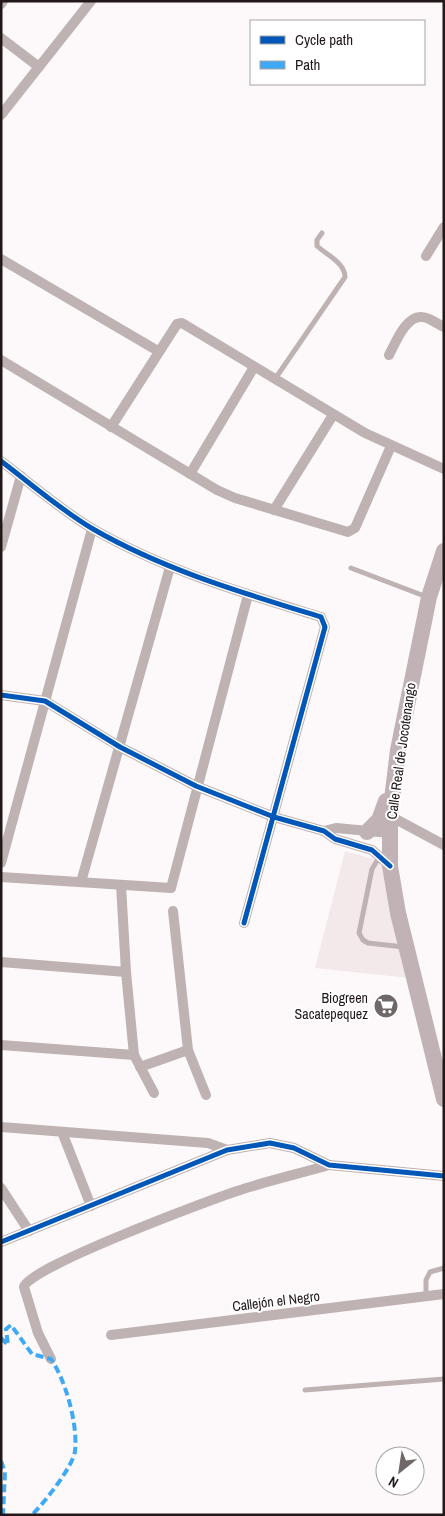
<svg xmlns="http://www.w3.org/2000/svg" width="445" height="1516" font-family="'Archivo Narrow',sans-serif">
<rect width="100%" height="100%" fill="#fdf9fa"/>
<path fill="#f4e9ea" d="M 345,851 L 384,862 L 409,978 L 315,968 Z"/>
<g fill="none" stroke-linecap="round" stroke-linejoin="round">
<g stroke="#bfb2b3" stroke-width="5">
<path d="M 275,379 L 345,277 C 345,263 327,255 317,246 L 317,240 L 322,233"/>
<path d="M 351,568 L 427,597"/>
<path d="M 380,856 L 372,869 L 359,933 L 363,940 L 368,943 L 404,947"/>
<path d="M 426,1296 L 426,1280 L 430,1272 L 444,1268"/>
<path d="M 305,1390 L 444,1379"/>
</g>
<g stroke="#bfb2b3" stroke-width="10">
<path d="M 1,4 L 3,1"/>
<path d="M 1,38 L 39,67"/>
<path d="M 1,115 L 91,1"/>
<path d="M 426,256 L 444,227"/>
<path d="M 1,259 L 158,351"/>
<path d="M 389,355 C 395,344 406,315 422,317 C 429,317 437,324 444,327"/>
<path d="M 1,360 L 217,490 L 235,498 L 348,532 L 355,528 L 391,446"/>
<path d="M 111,427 L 177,324 L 182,323 L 365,433 L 444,469"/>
<path d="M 1,461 C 30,483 62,511 93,529 C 164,570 243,593 321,617 L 325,627 L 244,923"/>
<path d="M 190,474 L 254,367"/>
<path d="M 274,510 L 333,415"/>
<path d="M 1,547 L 21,476"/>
<path d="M 1,695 L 45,701 L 120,747 L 196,786 L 274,817 L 324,831 L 335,839 L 372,850 L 390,866"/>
<path d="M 390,816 L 444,845"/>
<path d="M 324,831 L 336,828 L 390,833"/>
<path d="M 1,863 L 92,529"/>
<path d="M 1,877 L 171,888 L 248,595"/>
<path d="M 81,882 L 170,567"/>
<path d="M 121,885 L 126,972 L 134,1055 L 154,1093"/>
<path d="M 173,911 L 188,1050 L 206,1095"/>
<path d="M 1,962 L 126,972"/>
<path d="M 1,1045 L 134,1055"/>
<path d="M 140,1067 L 188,1050"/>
<path d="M 1,1127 L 208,1143 L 227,1150"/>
<path d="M 62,1132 L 91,1206"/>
<path d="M 1,1188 L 29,1231"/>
<path d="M 1,1242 L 227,1150 L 270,1143 L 294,1148 L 329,1165 L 444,1176"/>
<path d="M 111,1335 L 444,1294"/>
<path d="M 51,1359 L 38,1333 L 24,1287 C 27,1268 210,1200 237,1191 C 267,1181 298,1174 329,1165"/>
</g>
<g stroke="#c1b3b5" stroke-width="16">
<path d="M 444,551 L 429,597 L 398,750 L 390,816 L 390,866 L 398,913 L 444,1099"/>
<path d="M 367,832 L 379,820 L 386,801"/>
</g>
<g stroke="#3fa9f5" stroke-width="4" stroke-dasharray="8 4" stroke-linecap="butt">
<path d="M 1,1338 L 8,1345 L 6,1329 L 11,1325 L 32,1354 L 51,1359 C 66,1381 78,1425 75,1451 C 73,1467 43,1504 32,1515"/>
<path d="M 1,1461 L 5,1472 L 3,1515"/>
</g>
<defs>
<g id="cycleway">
<path d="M 1,461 C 30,483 62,511 93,529 C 164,570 243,593 321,617 L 325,627 L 244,923"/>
<path d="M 1,695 L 45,701 L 120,747 L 196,786 L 274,817 L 324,831 L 335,839 L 372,850 L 390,866"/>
<path d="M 1,1242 L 227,1150 L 270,1143 L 294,1148 L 329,1165 L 444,1176"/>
</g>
</defs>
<use href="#cycleway" stroke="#fff" stroke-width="8"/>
<use href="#cycleway" stroke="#0057b8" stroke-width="5"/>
</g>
<defs>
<symbol id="supermarket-disc" viewBox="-11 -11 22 22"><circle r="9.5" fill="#6f6768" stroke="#fff"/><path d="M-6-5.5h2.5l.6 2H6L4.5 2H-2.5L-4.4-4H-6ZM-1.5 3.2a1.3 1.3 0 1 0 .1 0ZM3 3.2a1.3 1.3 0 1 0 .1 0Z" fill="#fff"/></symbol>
</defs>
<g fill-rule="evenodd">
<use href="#supermarket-disc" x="372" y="992" width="28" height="28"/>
</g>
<g text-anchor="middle" stroke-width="4" stroke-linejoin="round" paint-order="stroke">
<g font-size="14" fill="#221819" stroke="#fff">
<text transform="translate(401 751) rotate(-82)" y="5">Calle Real de Jocotenango</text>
<text transform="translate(276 1301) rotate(-7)" y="5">Callejón el Negro</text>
</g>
<g font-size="14" fill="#221819" stroke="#fff" text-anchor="end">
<text x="368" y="1003">Biogreen<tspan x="368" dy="16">Sacatepequez</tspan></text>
</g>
</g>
<rect width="445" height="1516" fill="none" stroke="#221819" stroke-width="5"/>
<rect x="250" y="20" width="175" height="65" fill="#ffffff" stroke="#a7a3a3"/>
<rect x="260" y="36" width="25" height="8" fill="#0057b8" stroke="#a7a3a3"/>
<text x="295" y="45" font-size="15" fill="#221819">Cycle path</text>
<rect x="260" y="61" width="25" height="8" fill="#3fa9f5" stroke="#a7a3a3"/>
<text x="295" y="70" font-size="15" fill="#221819">Path</text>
<g transform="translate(400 1471) rotate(210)"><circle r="24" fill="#ffffff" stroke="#a7a3a3"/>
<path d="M0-4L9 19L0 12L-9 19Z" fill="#6f6768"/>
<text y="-8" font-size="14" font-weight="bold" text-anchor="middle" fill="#221819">N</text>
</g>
</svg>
